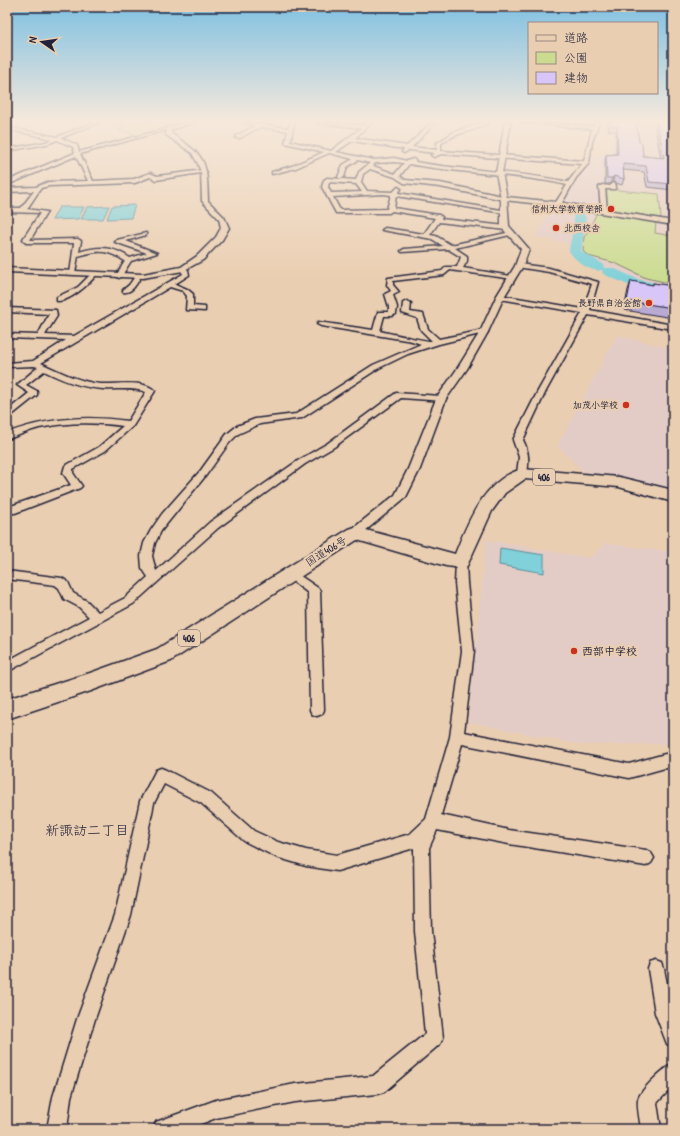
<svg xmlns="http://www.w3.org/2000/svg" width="680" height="1136" font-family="'Patrick Hand','Klee One',sans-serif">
<rect width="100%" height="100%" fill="#eaceb1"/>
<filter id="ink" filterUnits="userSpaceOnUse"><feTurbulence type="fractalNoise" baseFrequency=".025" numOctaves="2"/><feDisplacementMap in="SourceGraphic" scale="8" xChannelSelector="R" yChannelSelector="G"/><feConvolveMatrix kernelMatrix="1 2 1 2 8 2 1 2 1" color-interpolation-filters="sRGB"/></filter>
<g filter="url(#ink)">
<g fill="#e4ccc6">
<path d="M 598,122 L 673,122 L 673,289 L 636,282 L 571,253 L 571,244 L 536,237 L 548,215 L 545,214 L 552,204 L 559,205 L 590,157 L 609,153 L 613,133 L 597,132 Z"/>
<path d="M 617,335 L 673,349 L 673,491 L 633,479 L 587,475 L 557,446 Z"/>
<path d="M 486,540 L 590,558 L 603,546 L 603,543 L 673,552 L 673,744 L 581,745 L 468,722 Z"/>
</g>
<g fill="#cbdc91" stroke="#767f66">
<path d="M 101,122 L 187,122 L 139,136 L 119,130 L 124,127 Z"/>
<path d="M 607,189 L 659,194 L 661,218 L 607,209 Z"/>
<path d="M 597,212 L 656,222 L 655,233 L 673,236 L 673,284 L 646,278 L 615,263 L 588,256 L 583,251 L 584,237 L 590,228 Z"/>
</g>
<g fill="#80d1d9" stroke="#5a8b9a">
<path d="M 135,205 L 131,218 L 107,219 L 112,206 Z"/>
<path d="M 109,206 L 103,219 L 81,219 L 87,207 Z"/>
<path d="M 59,207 L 84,207 L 78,219 L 52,220 Z"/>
<path d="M 500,548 L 544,555 L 544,573 L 499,565 Z"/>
</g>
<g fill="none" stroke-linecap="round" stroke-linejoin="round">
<path fill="#80d1d9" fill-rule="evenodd" d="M 576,206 L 580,207 L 586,218 L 581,251 L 585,254 L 603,264 L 604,268 L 613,268 L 637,279 L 673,287 L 673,295 L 628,285 L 603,274 L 602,270 C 590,273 575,260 569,251 C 570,237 579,222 570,209 Z"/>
<defs>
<g id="minor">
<path d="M 95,122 L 100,122 L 61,138 L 77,145 L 79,152 L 168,128 L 170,129 L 80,154 L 93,181 L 134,179 L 150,173 L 157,176 L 204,170 L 207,172 L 156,180 L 150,177 L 135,183 L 49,186 L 41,188 L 27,209 L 47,212 L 30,240 L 78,239 L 81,241 L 79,252 C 99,246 112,246 130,258 L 147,253 L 115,242 L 117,240 L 146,233 L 146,235 L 126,241 L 157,253 L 131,261 L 121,277 L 119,278 L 116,276 L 125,261 C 106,249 99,250 78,256 L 75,273 L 70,274 L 74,243 L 26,243 L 23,239 L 40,213 L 7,212 L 7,208 L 21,208 L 34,191 L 7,192 L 7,188 L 36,187 L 48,182 L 88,181 L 76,156 L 7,185 L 7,181 L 75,153 L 73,147 L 57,140 L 47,144 L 7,151 L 7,149 L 46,142 L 52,139 L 7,129 L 7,127 L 57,137 Z"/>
<path d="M 245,122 L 288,128 L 291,122 L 295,122 C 292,128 293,134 290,141 L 331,151 L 361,128 L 319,123 L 317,122 L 363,125 L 368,122 L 372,122 L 355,138 L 407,146 L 432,122 L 436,122 L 412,147 L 437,150 L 437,143 L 454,132 L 484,122 L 489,122 C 481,131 455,131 441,144 L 441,151 L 584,161 L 592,129 L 521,122 L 593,126 L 595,122 L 599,122 L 592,142 L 589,163 L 576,178 L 562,203 L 601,209 L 599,187 L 602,185 L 610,186 L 613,183 L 616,185 L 615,189 L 605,189 L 607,210 L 673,221 L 673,225 L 558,206 L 504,200 L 440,187 L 404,183 L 395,177 L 370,169 L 363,174 L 361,182 L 367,191 L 393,192 L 398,187 L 401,189 L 398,193 L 507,211 L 504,213 L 396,196 L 394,208 L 439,215 L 442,217 L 441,219 L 506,226 L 509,228 L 506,230 L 439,222 L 430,235 L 436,236 L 451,245 L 511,232 L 514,234 L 455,248 L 467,256 L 467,261 L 463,268 L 511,276 L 514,278 L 513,279 L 450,270 L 444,275 L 393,281 L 393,285 L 399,292 L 393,295 L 397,307 L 396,314 L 392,316 L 384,316 L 380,331 C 387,333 430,342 432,341 L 421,330 L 417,318 L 402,313 L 403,303 L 407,301 L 411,303 L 410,312 L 423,314 L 428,329 L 439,339 L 484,330 L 488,332 L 439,344 L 408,354 L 379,368 L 302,418 L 260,424 L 238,434 L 229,443 L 207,474 L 161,531 L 155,543 L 152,556 L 156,571 L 210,522 L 299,460 L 328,443 L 396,393 L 441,396 L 445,399 L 444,401 L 401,398 L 334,447 L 305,464 L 218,528 L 133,604 L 7,672 L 7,661 L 89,617 L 79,607 L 64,599 L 59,588 L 55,585 L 7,579 L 7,571 L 62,578 L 68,582 L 73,593 L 87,601 L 98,612 L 125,598 L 148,577 L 142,568 L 141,556 L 144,543 L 151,530 L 162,514 L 201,470 L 227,434 L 237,426 L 255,419 L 296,414 L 373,365 L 421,344 L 412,341 L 321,326 L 317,324 L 318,322 L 373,330 L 378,312 L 389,312 L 389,307 L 385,294 L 391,291 L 387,285 L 388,278 L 442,271 L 446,267 L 457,267 L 461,257 L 448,249 L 402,252 L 401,251 L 404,249 L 443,246 L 432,239 L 382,230 L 385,228 L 424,234 L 435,218 L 392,211 L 389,213 L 336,213 L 322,187 L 324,180 L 327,178 L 356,180 L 359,172 L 370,163 L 358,160 L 347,167 L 344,177 L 341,179 L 338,177 L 343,165 L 353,159 L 329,153 L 296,168 L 272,174 L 272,172 L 292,166 L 324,152 L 285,143 L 288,131 L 260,127 L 240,138 L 236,138 L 236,136 L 255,126 ZM 352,141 L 404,149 L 402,152 L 404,153 L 409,150 L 435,153 L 431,155 L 434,157 L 441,154 L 582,164 L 568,182 C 518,171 466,171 415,162 L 416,161 L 413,159 L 407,161 L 394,158 L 374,160 L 336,152 ZM 394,162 L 404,163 L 395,174 L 373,166 L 375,163 ZM 409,164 C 461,174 515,173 567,185 L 556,202 L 507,197 L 440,183 L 405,180 L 400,176 ZM 329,182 L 356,184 L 362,192 L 331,193 L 328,187 ZM 383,194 L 391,195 L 387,209 L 340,210 L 333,197 Z"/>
<path d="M 519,264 L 549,268 L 598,282 L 590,310 L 673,325 L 673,329 L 588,315 L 546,391 L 523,440 C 529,451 529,461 527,474 L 522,477 L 517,474 L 519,457 L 513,440 L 538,391 L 582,313 L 500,299 L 496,297 L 500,295 L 583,309 L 592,284 L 549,272 L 517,267 L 517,265 Z"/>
<path d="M 183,267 L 188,270 L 189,275 L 175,284 L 187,289 L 193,294 L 193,306 L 205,307 L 205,311 L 186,310 L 187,296 L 183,291 L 170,287 L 41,363 C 60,372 80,382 101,384 C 117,385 143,379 155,391 L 133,426 L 105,451 L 73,469 L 73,473 L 82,486 L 80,488 L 15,513 L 7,513 L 7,505 L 11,506 L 71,485 L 63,473 L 65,466 L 99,447 L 123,426 C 95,422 67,422 39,428 C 28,431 18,436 7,439 L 7,433 C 46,418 86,415 128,421 L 146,392 C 132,387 117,390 103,389 C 82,388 62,380 44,371 L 26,385 L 37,391 L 37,395 L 7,419 L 7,411 L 29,393 L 17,385 L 38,367 L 34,366 L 7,367 L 7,363 L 33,361 L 66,340 L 7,338 L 7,334 L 38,335 L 49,314 L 7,312 L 7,308 L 56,310 L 57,316 L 45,335 L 74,336 L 183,274 L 180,269 Z"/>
<path d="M 92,273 L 97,274 C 90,283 70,302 57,301 L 57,297 L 78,287 Z"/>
<path d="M 136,275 L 141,276 C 137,283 132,294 123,292 L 123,290 L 129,285 Z"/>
<path d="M 461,557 L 466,561 L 467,583 L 474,651 L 464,732 L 629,764 L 665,754 L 673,755 L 673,769 L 665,768 L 629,778 L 462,744 L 441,815 L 509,830 L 646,850 L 651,853 L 654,858 L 651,863 L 646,866 L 509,844 L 437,830 L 429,848 L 431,931 L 443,1038 L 440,1044 L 384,1092 L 377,1094 L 295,1102 L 216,1118 L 188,1129 L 153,1129 L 156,1122 L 216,1100 L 295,1084 L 373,1076 L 425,1034 L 415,931 L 414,848 L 337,871 L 306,866 L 276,857 L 244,841 L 201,803 L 164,784 L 154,803 L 131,915 L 95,1019 L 71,1097 L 67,1129 L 47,1129 L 53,1097 L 77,1019 L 115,915 L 140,801 L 156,770 L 161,768 L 166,770 L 211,793 L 254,831 L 278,842 L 306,850 L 337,855 L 410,834 L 426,819 L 450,737 L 462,651 L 455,583 L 456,561 Z"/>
<path d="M 290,569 L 318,588 L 320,591 L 324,710 L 322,714 L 317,716 L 312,714 L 310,710 L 308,593 L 286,576 L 284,573 L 286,570 Z"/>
<path d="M 656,961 L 662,963 L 664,969 L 673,1014 L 673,1047 L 667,1044 L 655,1013 L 648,969 L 650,963 Z"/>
<path d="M 673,1064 L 673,1086 L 657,1103 L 661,1129 L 641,1129 C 640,1120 637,1109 638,1100 C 639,1091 665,1067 673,1064 Z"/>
</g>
<g id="tertiary">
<path d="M 187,122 L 194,122 L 171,130 L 172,134 C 206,157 207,160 208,201 L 224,217 L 229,228 L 222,240 L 203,260 L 183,271 L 143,278 L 7,272 L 7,268 L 143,274 L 181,267 L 197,256 L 216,237 L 221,228 L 219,219 L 202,201 L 201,172 L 198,164 L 192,153 L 166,135 L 166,128 Z"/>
<path d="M 505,122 L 511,122 L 502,173 L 507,198 L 509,226 L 529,249 L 523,266 L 504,297 L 488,332 L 467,369 L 446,399 L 420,469 L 406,497 L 359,536 L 351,536 L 349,533 L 351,530 L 395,495 L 408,469 L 436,399 L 457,369 L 480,332 L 496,297 L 515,266 L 521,249 L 501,227 L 501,198 L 496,173 Z"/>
</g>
<path id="trunk" d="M 522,469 L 619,477 L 673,490 L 673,502 L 619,487 L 525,479 L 505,493 L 492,511 L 467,566 L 461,568 L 446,566 L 357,540 L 171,661 L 91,691 L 7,719 L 7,699 L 90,673 L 157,649 L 349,529 L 355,527 L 455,554 C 468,521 485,479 522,469 Z"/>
</defs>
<use href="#minor" stroke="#22223b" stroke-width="3"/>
<use href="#tertiary" stroke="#22223b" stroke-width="3"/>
<use href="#trunk" stroke="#22223b" stroke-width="3"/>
<use href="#minor" fill="#eaceb1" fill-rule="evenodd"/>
<use href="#tertiary" fill="#eaceb1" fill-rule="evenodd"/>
<use href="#trunk" fill="#eaceb1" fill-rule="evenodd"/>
</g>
<g fill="#b9aad4" stroke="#22223b">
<path d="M 607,122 L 636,122 L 639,142 L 643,156 L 661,158 L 655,127 L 657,122 L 673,133 L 673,149 L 671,149 L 673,155 L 673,190 L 647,187 L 644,172 L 623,170 L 624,179 L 622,185 L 613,182 L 610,184 L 605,184 L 605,160 L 606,155 L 616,154 L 616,131 L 609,131 Z"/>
<path d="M 631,281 L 653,285 L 653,283 L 673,286 L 673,318 L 624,310 L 628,290 Z"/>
</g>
<path fill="#968bad" stroke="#22223b" d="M 614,176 L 613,182 L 610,184 L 612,178 Z"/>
<g fill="#d7c6f7" stroke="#22223b">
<path d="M 610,122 L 636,122 L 639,142 L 642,143 L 643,156 L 664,158 L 657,122 L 670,123 L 673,133 L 673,144 L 669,143 L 673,155 L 673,184 L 649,182 L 646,166 L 623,164 L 624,179 L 614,176 L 612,178 L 607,178 L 606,155 L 618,154 L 617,126 L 610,126 Z"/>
<path d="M 631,281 L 653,285 L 653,283 L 673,286 L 673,308 L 627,301 Z"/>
</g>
</g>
<linearGradient id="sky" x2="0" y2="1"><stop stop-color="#7ec0e2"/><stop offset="0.43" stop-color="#f6e9dc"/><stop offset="1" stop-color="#f6e9dc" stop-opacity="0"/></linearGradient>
<rect width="680" height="281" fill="url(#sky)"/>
<g fill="#c8321e" stroke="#eaceb1" stroke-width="1.5">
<circle cx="611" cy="209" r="4"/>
<circle cx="556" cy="228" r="4"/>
<circle cx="649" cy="303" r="4"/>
<circle cx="626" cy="405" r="4"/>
<circle cx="574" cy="651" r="4"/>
</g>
<g text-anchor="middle" stroke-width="4" stroke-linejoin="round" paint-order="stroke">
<g font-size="9" font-weight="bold" fill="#22223b" stroke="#eaceb1" text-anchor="end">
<text x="603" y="212">信州大学教育学部</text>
<text x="564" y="231" text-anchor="start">北西校舎</text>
<text x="641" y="306">長野県自治会館</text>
<text x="618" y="408">加茂小学校</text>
</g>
<g fill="#eaceb1" stroke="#5e565e" stroke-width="1">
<rect x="533" y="469" width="22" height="16" rx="3"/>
<rect x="178" y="630" width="22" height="16" rx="3"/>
</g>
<g font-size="10" font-weight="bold" fill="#22223b">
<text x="544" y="481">406</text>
<text x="189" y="642">406</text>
</g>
<g font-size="11" fill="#22223b" stroke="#eaceb1">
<text transform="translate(326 551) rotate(-32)" y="4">国道406号</text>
</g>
<g font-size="11" font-weight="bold" fill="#22223b" stroke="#eaceb1" text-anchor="start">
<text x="582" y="655">西部中学校</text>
</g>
<g font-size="14" fill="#22223b" stroke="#eaceb1">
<text x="87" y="835">新諏訪二丁目</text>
</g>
</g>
<rect width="680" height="1136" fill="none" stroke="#eaceb1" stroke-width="24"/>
<rect x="12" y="12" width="656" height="1112" fill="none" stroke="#22223b" stroke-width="1.5" filter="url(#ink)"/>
<rect x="528" y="22" width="130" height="72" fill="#eaceb1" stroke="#9a8982"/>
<rect x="536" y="35" width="20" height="6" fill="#eaceb1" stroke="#9a8982"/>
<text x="564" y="42" font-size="12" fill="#22223b">道路</text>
<rect x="536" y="52" width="20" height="12" fill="#cbdc91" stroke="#9a8982"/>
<text x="564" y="62" font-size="12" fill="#22223b">公園</text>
<rect x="536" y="72" width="20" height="12" fill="#d7c6f7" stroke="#9a8982"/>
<text x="564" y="82" font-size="12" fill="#22223b">建物</text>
<g transform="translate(42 42) rotate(283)" stroke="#eaceb1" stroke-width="3" paint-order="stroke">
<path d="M0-3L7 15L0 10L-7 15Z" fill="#22223b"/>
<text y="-6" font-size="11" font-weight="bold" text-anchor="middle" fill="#22223b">N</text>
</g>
</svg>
